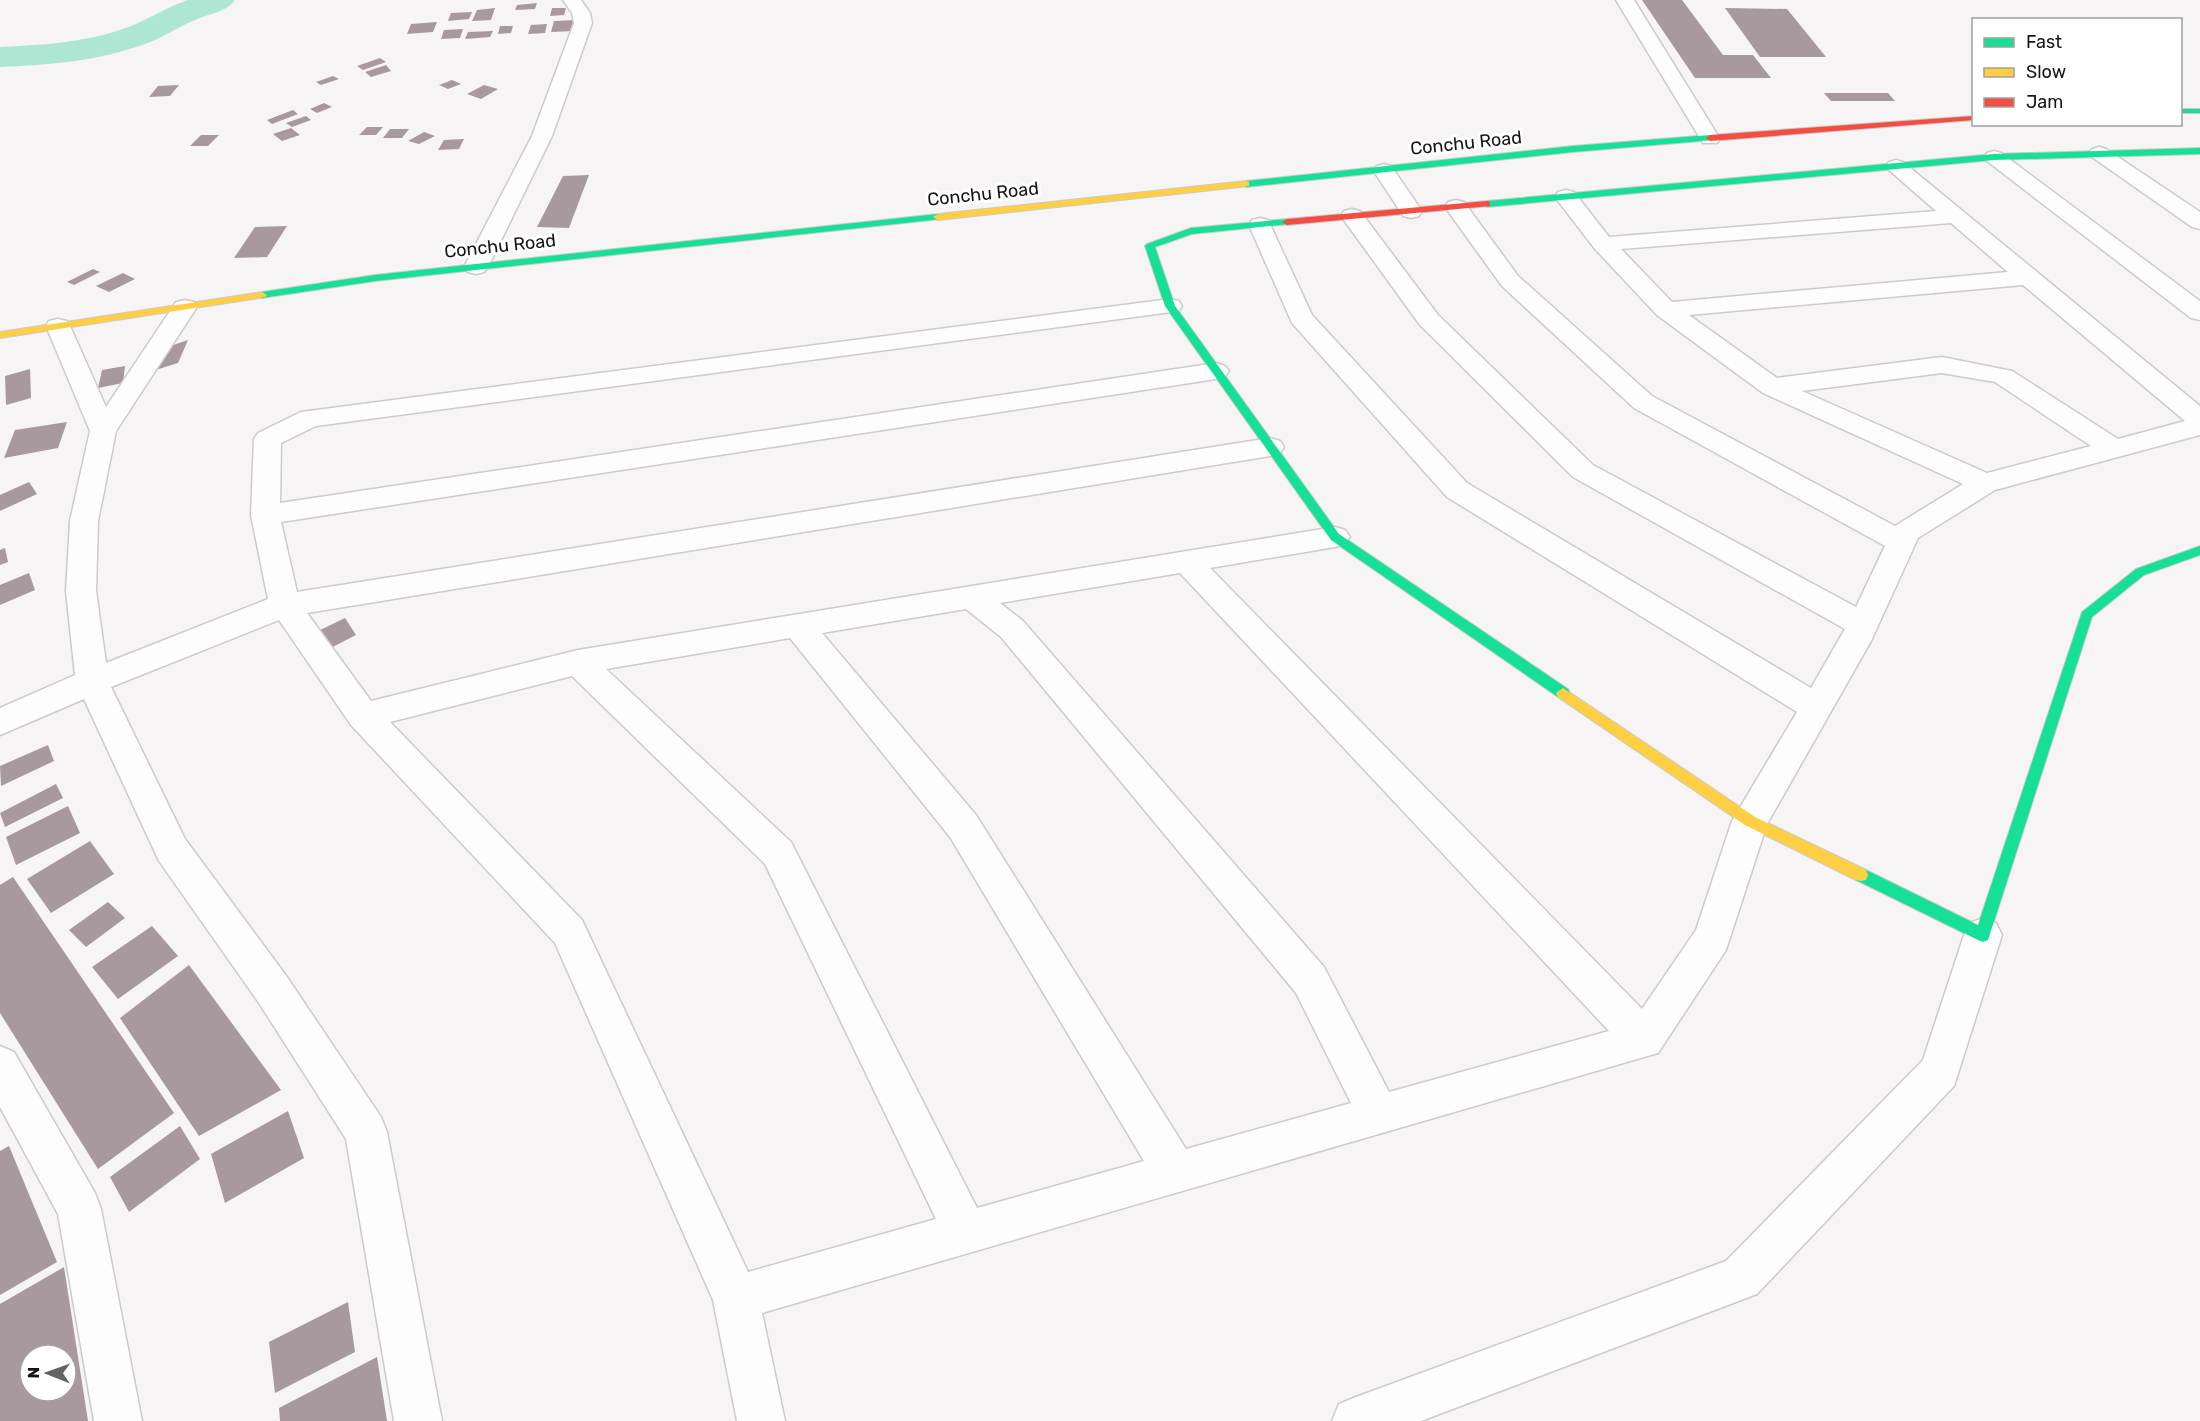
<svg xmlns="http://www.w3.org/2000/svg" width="2200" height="1421" font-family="Rubik,sans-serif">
<rect width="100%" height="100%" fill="#f7f4f5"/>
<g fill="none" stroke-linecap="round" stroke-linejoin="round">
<path fill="#ade7d3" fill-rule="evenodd" d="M 188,0 L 235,0 C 227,12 208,14 195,20 C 178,27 162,38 145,44 C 99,61 49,65 0,67 L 0,47 C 40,45 81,43 120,30 C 143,23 164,8 188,0 Z"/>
</g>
<g fill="#a7999e" fill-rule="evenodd">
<path d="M 1642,0 L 1682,0 L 1723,55 L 1753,55 L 1771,78 L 1695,78 Z"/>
<path d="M 537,3 L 535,9 L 515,10 L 517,5 Z"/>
<path d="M 495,8 L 491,20 L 472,21 L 477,10 Z"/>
<path d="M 552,8 L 566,8 L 564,15 L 550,16 Z"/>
<path d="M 1725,8 L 1787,9 L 1826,57 L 1760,57 Z"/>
<path d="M 472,12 L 469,19 L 448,21 L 451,13 Z"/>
<path d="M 577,20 L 574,31 L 551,32 L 554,21 Z"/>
<path d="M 437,22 L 433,32 L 407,34 L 411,24 Z"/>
<path d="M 547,24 L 545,33 L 528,34 L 531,25 Z"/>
<path d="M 500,26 L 513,26 L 511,33 L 498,34 Z"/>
<path d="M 463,29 L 460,38 L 441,39 L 444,30 Z"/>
<path d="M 493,31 L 490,37 L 465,39 L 468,32 Z"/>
<path d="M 380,58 L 386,62 L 363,70 L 357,66 Z"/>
<path d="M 386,65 L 391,71 L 371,77 L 365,72 Z"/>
<path d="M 333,76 L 339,79 L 321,85 L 316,82 Z"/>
<path d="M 452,80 L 461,84 L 448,89 L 439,85 Z"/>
<path d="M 179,85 L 170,96 L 149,97 L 158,86 Z"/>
<path d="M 484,85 L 498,89 L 481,99 L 467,94 Z"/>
<path d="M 1824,93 L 1888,93 L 1895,101 L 1831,101 Z"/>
<path d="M 324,103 L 332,107 L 317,113 L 310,109 Z"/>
<path d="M 293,110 L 298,114 L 272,124 L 267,120 Z"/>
<path d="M 306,116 L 311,120 L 292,127 L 286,123 Z"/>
<path d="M 367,127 L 383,127 L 376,135 L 359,135 Z"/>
<path d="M 291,128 L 300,135 L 282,141 L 273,134 Z"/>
<path d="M 390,129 L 409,129 L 402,138 L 383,138 Z"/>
<path d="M 424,132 L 435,136 L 419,144 L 408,141 Z"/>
<path d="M 201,135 L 219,135 L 208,146 L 190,146 Z"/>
<path d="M 464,139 L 459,149 L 438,150 L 444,140 Z"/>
<path d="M 589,175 L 569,228 L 537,227 L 563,176 Z"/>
<path d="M 287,226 L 267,257 L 234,258 L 255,227 Z"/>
<path d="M 93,269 L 100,272 L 74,285 L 67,282 Z"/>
<path d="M 123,273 L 135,279 L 109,292 L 96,286 Z"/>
<path d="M 188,340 L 178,363 L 146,373 L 158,350 Z"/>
<path d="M 125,366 L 123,383 L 98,388 L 102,370 Z"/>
<path d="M 30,369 L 31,398 L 6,405 L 5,376 Z"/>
<path d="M 67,422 L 58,448 L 4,458 L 15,430 Z"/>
<path d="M 29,482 L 37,494 L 0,511 L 0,495 Z"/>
<path d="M 5,548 L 8,562 L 0,565 L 0,550 Z"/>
<path d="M 29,573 L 35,590 L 0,605 L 0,585 Z"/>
<path d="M 345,618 L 356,635 L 323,652 L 312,634 Z"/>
<path d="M 48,745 L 54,761 L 1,786 L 0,766 Z"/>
<path d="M 56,784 L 63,798 L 5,827 L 0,813 Z"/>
<path d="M 68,806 L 80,833 L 16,865 L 6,837 Z"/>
<path d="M 90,841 L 114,874 L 51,913 L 27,879 Z"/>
<path d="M 13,877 L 174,1113 L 98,1169 L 0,1013 L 0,885 Z"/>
<path d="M 108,902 L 125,918 L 86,947 L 69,930 Z"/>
<path d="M 152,926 L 178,956 L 118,999 L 92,967 Z"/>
<path d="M 189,965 L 281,1090 L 199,1136 L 120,1018 Z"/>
<path d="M 288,1111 L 304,1158 L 225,1203 L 211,1154 Z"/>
<path d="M 180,1126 L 200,1159 L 129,1212 L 110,1177 Z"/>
<path d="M 9,1146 L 57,1262 L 0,1295 L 0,1151 Z"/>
<path d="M 64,1267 L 88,1421 L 0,1421 L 0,1304 ZM 30,1355 L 66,1355 L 66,1391 L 30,1391 Z"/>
<path d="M 348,1302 L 355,1352 L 275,1393 L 269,1342 Z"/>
<path d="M 377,1357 L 387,1421 L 280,1421 L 279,1408 Z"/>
</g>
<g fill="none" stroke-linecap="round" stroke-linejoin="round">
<defs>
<g id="street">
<path d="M 563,0 L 581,0 L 590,13 L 592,23 L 552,136 L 488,267 L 484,272 L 476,274 L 468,272 L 464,267 L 532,136 L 574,23 L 572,13 Z"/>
<path d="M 1616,0 L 1634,0 L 1720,139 L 1717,143 L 1703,143 Z"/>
<path d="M 2099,147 L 2106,149 L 2200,212 L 2200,229 L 2192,227 L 2092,157 L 2089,153 L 2092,149 Z"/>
<path d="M 1994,151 L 2001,153 L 2200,301 L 2200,320 L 2191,318 L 1987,161 L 1984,157 L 1987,153 Z"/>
<path d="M 1896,160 L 1903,162 L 2200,406 L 2200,435 L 1995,490 L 1918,538 L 1871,641 L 1767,824 L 1726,950 L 1658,1053 L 762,1313 L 785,1421 L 737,1421 L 713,1300 L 555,943 L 351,725 L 279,620 L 111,687 L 185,839 L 287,977 L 381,1117 L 387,1132 L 442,1421 L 394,1421 L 346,1139 L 259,1003 L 159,861 L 84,699 L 0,735 L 0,708 L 75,675 L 66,591 L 70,521 L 90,431 L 46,326 L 49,321 L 58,319 L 67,321 L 70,326 L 106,407 L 176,302 L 185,300 L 194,302 L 197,307 L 116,431 L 98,521 L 96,591 L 106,663 L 268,599 L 251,515 L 254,439 L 258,433 L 301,412 L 1170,299 L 1179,301 L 1182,306 L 1179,311 L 316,426 L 281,443 L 280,503 L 1216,363 L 1225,366 L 1229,371 L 1225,376 L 1216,379 L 281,522 L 297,592 L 1270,438 L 1280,441 L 1284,447 L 1280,453 L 1270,456 L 307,613 L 371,701 L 578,650 L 1335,527 L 1345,530 L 1350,537 L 1345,544 L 1335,547 L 1210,568 L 1642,1009 L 1696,930 L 1732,821 L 1797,712 L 1447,497 L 1292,323 L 1249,225 L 1252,220 L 1260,218 L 1268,220 L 1312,315 L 1467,483 L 1811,688 L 1845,629 L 1573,477 L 1420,325 L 1341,216 L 1344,211 L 1352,209 L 1360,211 L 1438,315 L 1593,465 L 1856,607 L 1885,546 L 1634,408 L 1502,286 L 1445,207 L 1448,202 L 1456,200 L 1464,202 L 1518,276 L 1652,396 L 1895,526 L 1963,484 L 1763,393 L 1657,315 L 1595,249 L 1555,197 L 1558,192 L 1566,190 L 1574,192 L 1609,237 L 1936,211 L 1889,170 L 1885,166 L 1889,162 ZM 1951,223 L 2008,272 L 1672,302 L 1621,249 ZM 2023,285 L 2185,421 L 2118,439 L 2012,371 L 1942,357 L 1777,378 L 1689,315 ZM 1942,373 L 1995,382 L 2091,446 L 1987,473 L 1802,391 ZM 1180,573 L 1609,1031 L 1389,1092 L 1324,967 L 1023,621 L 1000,603 ZM 966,609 L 1001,637 L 1296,993 L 1351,1103 L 1186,1149 L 976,815 L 822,633 ZM 790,638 L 950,837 L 1144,1161 L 977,1208 L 791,842 L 606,669 ZM 572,676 L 765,864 L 936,1219 L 748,1272 L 582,920 L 390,722 Z"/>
<path d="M 1384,164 L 1391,166 L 1422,211 L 1419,216 L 1411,218 L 1403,216 L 1400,211 L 1373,170 L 1377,166 Z"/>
<path d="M 1983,918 L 1996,923 L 2002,935 L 1954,1086 L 1757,1294 L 1421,1421 L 1332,1421 L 1339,1404 L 1356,1397 L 1726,1261 L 1923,1060 L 1964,935 L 1970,923 Z"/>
<path d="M 0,1046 L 14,1052 L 95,1193 L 101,1209 L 142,1421 L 94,1421 L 58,1214 L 0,1107 Z"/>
</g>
<g id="fast">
<rect x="2180" y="109" width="20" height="4"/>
<path d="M 1710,135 L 1714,138 L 1713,140 L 1573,152 L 1246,187 L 1242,184 L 1246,181 L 1573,146 Z"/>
<path d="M 2200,148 L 2200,154 L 1994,160 L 1487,207 L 1483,204 L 1487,201 L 1994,154 Z"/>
<path d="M 938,214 L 941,215 L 941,219 L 375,281 L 262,298 L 257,295 L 262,292 L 375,275 Z"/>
<path d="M 1287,219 L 1292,222 L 1290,224 L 1192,234 L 1155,247 L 1175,306 L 1339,534 L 1568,689 L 1570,693 L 1568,697 L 1558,697 L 1331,540 L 1165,306 L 1145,246 L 1147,244 L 1191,228 Z"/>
<path d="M 2200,546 L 2200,555 L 2144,575 L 2092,617 L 1988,940 L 1983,942 L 1978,940 L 1856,880 L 1854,875 L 1856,870 L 1861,869 L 1866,870 L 1978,925 L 2082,612 L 2136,569 Z"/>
</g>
<g id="slow">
<path d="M 1246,181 L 1249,182 L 1249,186 L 938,220 L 933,217 L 938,214 Z"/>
<path d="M 262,292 L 267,295 L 265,297 L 0,338 L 0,332 Z"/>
<path d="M 1563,688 L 1755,817 L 1866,870 L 1868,875 L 1866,880 L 1861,881 L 1856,880 L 1745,825 L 1558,697 L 1556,693 Z"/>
</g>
<g id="jam">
<path d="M 1974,116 L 1974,120 L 1710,141 L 1706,138 L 1710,135 Z"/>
<path d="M 1487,201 L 1490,202 L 1490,206 L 1287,225 L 1282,222 L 1287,219 Z"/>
</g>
</defs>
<use href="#street" stroke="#cccacb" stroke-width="3"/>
<use href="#fast" stroke="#cccacb" stroke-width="2"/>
<use href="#slow" stroke="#cccacb" stroke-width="2"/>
<use href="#jam" stroke="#cccacb" stroke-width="2"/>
<use href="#street" fill="#fefdfe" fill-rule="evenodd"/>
<use href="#fast" fill="#16e098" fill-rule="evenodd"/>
<use href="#slow" fill="#ffcf43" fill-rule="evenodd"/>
<use href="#jam" fill="#f24e42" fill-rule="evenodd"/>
</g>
<g text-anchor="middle" stroke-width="6" stroke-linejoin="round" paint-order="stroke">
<g font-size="18" fill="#161414" stroke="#fff">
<text transform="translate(1466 143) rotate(-6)" y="6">Conchu Road</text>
<text transform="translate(983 194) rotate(-6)" y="6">Conchu Road</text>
<text transform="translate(500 246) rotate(-6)" y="6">Conchu Road</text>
</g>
</g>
<rect x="1972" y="18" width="210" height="108" fill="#ffffff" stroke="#a2a1a1" stroke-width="1.5"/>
<rect x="1984" y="38" width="30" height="9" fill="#16e098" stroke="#a2a1a1" stroke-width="1.5"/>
<text x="2026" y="48" font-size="18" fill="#161414">Fast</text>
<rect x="1984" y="68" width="30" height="9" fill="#ffcf43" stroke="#a2a1a1" stroke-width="1.5"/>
<text x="2026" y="78" font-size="18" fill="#161414">Slow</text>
<rect x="1984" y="98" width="30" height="9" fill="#f24e42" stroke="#a2a1a1" stroke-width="1.5"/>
<text x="2026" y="108" font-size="18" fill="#161414">Jam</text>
<g transform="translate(48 1373) rotate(271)"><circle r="28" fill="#ffffff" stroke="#a2a1a1" stroke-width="1.5"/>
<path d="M0-4.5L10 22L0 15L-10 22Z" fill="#656263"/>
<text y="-9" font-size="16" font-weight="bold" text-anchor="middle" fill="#161414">N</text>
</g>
</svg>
